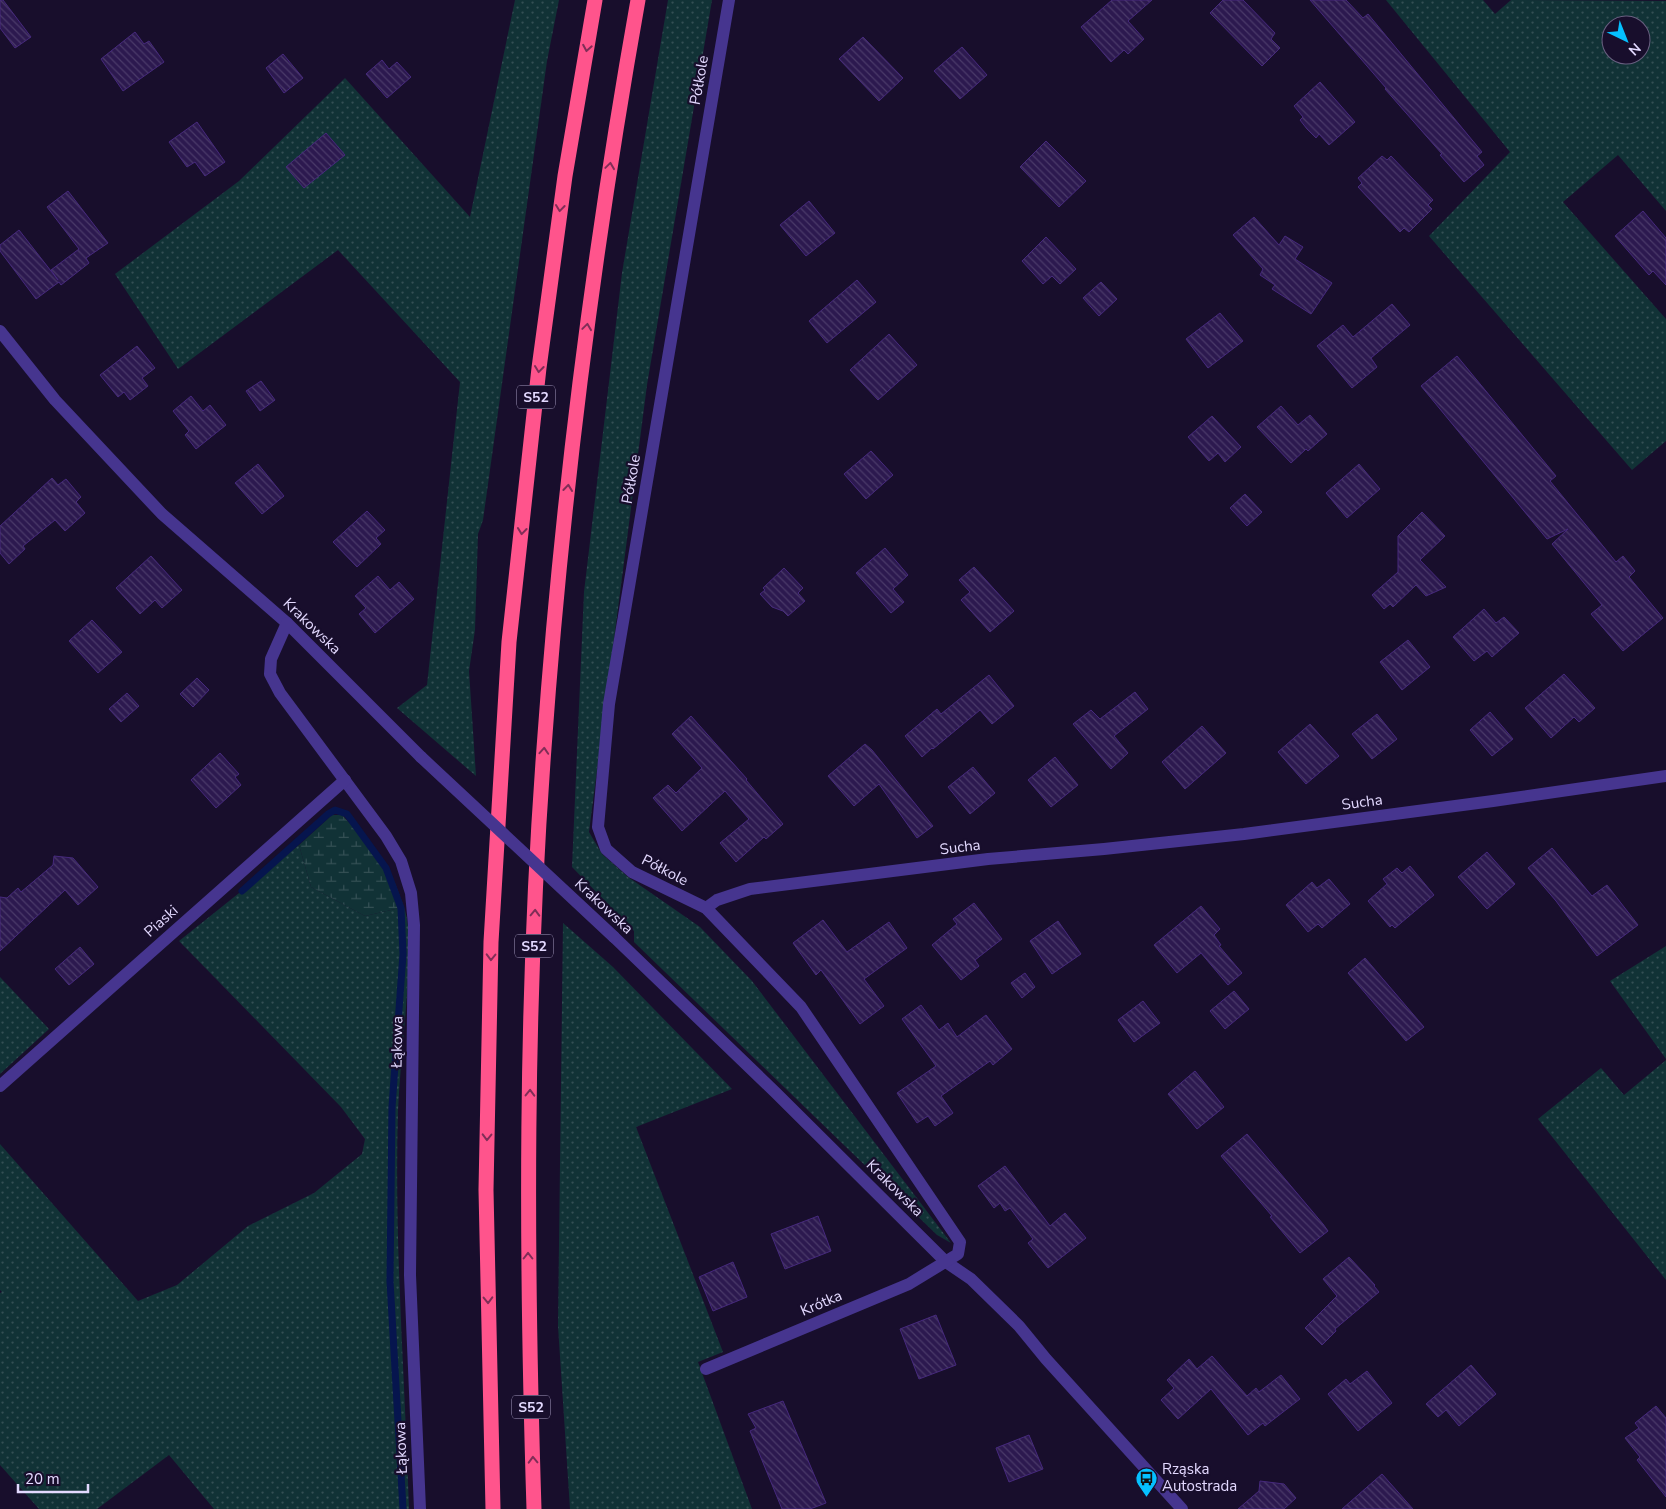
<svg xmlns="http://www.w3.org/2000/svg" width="1666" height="1509" font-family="'Nunito Sans',sans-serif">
<defs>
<pattern id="grass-dots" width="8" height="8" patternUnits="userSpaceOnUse" patternTransform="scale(1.25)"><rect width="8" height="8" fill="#113236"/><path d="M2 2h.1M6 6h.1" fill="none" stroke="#344f54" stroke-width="1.8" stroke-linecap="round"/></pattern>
<pattern id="wetland-marsh" width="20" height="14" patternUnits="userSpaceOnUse" patternTransform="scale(1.25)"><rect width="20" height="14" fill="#113236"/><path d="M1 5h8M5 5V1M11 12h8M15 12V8" fill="none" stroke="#344f54"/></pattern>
<pattern id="building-back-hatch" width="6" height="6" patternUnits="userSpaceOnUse" patternTransform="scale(1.25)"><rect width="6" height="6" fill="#2c194f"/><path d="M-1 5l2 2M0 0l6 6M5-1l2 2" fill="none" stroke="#4a3a69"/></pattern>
</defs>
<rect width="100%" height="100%" fill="#180e2c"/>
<g fill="url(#grass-dots)" fill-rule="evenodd">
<path d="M 515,0 L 559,0 L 547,61 L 483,520 L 478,534 L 475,630 L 469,671 L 476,776 L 397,708 L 427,685 L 460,382 L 338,250 L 178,369 L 115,274 L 239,181 L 345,78 L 470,217 Z"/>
<path d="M 668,0 L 712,0 L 647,385 L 589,832 L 602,854 L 628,877 L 700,927 L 752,981 L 951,1243 L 937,1235 L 634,942 L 634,931 L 572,867 L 584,592 L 622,273 Z"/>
<path d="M 1386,0 L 1483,0 L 1495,14 L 1511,0 L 1666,1 L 1666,211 L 1618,155 L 1563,202 L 1666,319 L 1666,441 L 1632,470 L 1429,236 L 1510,152 ZM 1611,25 L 1641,25 L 1641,55 L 1611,55 Z"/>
<path d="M 299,845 L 311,887 L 365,916 L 404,907 C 411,929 409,952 408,975 C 406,1020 400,1066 398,1111 C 394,1244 405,1376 409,1509 L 214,1509 L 169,1455 L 97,1509 L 39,1509 L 0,1465 L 0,1293 L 2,1292 L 0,1290 L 0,1144 L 138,1301 L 177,1285 L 248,1226 L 314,1193 L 362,1154 L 365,1139 L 341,1107 L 179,941 Z"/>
<path d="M 563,923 L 613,967 L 732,1089 L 636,1127 L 723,1352 L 698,1362 L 752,1509 L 570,1509 L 558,1326 Z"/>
<path d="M 1666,946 L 1666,1059 L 1610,981 Z"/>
<path d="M 0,977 L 49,1029 L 0,1074 Z"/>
<path d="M 1666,1060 L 1666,1280 L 1538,1119 L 1601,1068 L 1624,1095 Z"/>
</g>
<path fill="url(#wetland-marsh)" d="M 332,815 L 342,815 L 382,858 L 395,883 L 404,907 L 365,916 L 311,887 L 299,845 Z"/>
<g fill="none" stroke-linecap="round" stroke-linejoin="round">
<path stroke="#06154e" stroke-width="7" d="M 242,891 L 328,814 L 335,810 L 347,814 L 386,868 L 401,908 L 403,954 L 392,1107 L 390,1281 L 403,1509"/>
</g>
<g fill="url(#building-back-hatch)" stroke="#46297d">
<path d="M 0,0 L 3,0 L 31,37 L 15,48 L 0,28 Z"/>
<path d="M 1112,0 L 1152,0 L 1128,21 L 1144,39 L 1128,54 L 1124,50 L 1111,62 L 1081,27 Z"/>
<path d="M 1223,0 L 1243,0 L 1275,33 L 1271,39 L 1280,48 L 1262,66 L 1210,13 Z"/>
<path d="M 1310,0 L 1346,0 L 1363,18 L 1368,14 L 1482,152 L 1477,156 L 1484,165 L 1464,182 L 1440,155 L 1442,154 L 1385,89 L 1386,88 Z"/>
<path d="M 135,32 L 144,44 L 149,41 L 164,62 L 123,91 L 101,59 Z"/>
<path d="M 863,37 L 903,78 L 879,101 L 839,59 Z"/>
<path d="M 962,47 L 987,75 L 960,99 L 934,71 Z"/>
<path d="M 283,54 L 303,78 L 284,93 L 266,68 Z"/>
<path d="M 382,60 L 389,69 L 397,62 L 411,77 L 387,98 L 366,74 Z"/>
<path d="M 1320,82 L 1355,122 L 1329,145 L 1319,134 L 1316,138 L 1307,129 L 1300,120 L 1303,117 L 1294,106 Z"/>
<path d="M 197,122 L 225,162 L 205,176 L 195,162 L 187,167 L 169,142 Z"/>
<path d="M 326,133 L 345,155 L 304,188 L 286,167 Z"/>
<path d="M 1046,141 L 1086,181 L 1059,207 L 1020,167 Z"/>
<path d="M 1382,156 L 1387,160 L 1391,156 L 1433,200 L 1428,205 L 1432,209 L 1409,232 L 1404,228 L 1400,232 L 1358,187 L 1362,183 L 1358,178 Z"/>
<path d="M 68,191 L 108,243 L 86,258 L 89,263 L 61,285 L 59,282 L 36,299 L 0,251 L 0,245 L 19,230 L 58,280 L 51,270 L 79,249 L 47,207 Z"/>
<path d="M 809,201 L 835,233 L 806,256 L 780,225 Z"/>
<path d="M 1643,211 L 1666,238 L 1666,285 L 1653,271 L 1649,275 L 1615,236 Z"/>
<path d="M 1254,217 L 1279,245 L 1285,236 L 1303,247 L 1295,259 L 1332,283 L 1311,314 L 1272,289 L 1275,285 L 1260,275 L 1263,269 L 1233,235 Z"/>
<path d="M 1046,237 L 1076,269 L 1060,284 L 1052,276 L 1043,284 L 1022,261 Z"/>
<path d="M 857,280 L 876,302 L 827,343 L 809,321 Z"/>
<path d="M 1101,282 L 1117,299 L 1099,316 L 1083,298 Z"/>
<path d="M 1392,304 L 1410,325 L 1371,358 L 1377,367 L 1352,388 L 1317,346 L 1343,325 L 1353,337 Z"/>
<path d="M 1220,313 L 1243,341 L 1208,368 L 1186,339 Z"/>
<path d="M 889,334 L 917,365 L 878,400 L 850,370 Z"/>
<path d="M 137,346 L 155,368 L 142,378 L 148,386 L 130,400 L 124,392 L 118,397 L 100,375 Z"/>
<path d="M 1457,356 L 1556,476 L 1550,481 L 1616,562 L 1623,556 L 1635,571 L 1629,577 L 1663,618 L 1623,651 L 1591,614 L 1602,605 L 1552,544 L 1568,529 L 1547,539 L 1421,386 Z"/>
<path d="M 261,381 L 275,400 L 260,411 L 246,391 Z"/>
<path d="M 191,396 L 203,411 L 210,405 L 226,425 L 196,449 L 185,435 L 189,431 L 173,411 Z"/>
<path d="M 1281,406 L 1298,425 L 1310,415 L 1327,434 L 1308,451 L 1306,449 L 1291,463 L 1257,427 Z"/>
<path d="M 1212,416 L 1241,447 L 1225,462 L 1218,453 L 1209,461 L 1188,437 Z"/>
<path d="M 871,451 L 893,475 L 866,499 L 844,474 Z"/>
<path d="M 258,464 L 284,496 L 262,514 L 235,483 Z"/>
<path d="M 1359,464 L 1380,489 L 1347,518 L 1326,493 Z"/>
<path d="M 52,478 L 58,485 L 66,479 L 81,497 L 76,502 L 85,513 L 65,531 L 55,520 L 23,546 L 25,549 L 9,564 L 0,553 L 0,526 Z"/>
<path d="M 1245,494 L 1262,512 L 1247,526 L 1230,508 Z"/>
<path d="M 367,511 L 385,530 L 376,538 L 381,544 L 357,567 L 333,542 Z"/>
<path d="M 1422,512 L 1445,536 L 1420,560 L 1446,587 L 1426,596 L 1416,585 L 1393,607 L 1390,604 L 1384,609 L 1372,595 L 1398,572 L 1398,536 Z"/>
<path d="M 885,548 L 908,575 L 893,589 L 904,602 L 891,613 L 856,573 Z"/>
<path d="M 151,556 L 182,590 L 162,608 L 155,600 L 140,614 L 116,588 Z"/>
<path d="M 974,567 L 1014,611 L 990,632 L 961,600 L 970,592 L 959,580 Z"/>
<path d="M 784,568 L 803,588 L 798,593 L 805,601 L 788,616 L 783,611 L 772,607 L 760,594 L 765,590 L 763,588 Z"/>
<path d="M 378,576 L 390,590 L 399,582 L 414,599 L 375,633 L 359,614 L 366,608 L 355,596 Z"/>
<path d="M 1484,609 L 1496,623 L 1504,617 L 1519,633 L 1492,657 L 1487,651 L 1474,661 L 1453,637 Z"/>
<path d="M 92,620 L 122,652 L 98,673 L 69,641 Z"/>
<path d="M 1408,640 L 1430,667 L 1402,690 L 1380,662 Z"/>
<path d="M 1564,674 L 1595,708 L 1579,722 L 1574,717 L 1551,738 L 1525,708 Z"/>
<path d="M 989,675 L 1014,706 L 992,724 L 980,710 L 933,749 L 932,748 L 922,757 L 905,736 L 937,709 L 941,714 Z"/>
<path d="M 197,678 L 209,690 L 193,707 L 180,694 Z"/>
<path d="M 1135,692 L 1148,709 L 1114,736 L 1128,753 L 1111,769 L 1073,724 L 1091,710 L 1100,719 Z"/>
<path d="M 127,693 L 139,706 L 121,722 L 109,709 Z"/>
<path d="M 1490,712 L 1513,739 L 1492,756 L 1470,730 Z"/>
<path d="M 1377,714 L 1397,739 L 1372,759 L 1352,734 Z"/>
<path d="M 691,716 L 747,779 L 746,780 L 783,824 L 766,839 L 764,837 L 736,862 L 720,843 L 749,819 L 725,791 L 682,831 L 653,798 L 668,785 L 676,793 L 702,768 L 672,734 Z"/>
<path d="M 1310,724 L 1339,756 L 1306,784 L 1278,752 Z"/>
<path d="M 1202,726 L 1226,753 L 1185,789 L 1162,762 Z"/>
<path d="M 865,744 L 872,750 L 933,826 L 917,838 L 879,784 L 854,806 L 828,776 Z"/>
<path d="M 220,753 L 239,774 L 235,777 L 241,785 L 216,808 L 191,780 Z"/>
<path d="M 1055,757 L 1078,785 L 1051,807 L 1028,780 Z"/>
<path d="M 973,767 L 995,793 L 970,814 L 948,787 Z"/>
<path d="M 1552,848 L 1592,896 L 1607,885 L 1638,925 L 1597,956 L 1556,901 L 1528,868 Z"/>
<path d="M 1487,852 L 1515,884 L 1487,909 L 1458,877 Z"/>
<path d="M 54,856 L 73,858 L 98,887 L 78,905 L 65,890 L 0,951 L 0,897 L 7,898 L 18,888 L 21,892 L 53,865 Z"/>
<path d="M 1410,866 L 1434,895 L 1395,928 L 1392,925 L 1390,927 L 1368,901 L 1387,884 L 1383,879 L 1397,868 L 1402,873 Z"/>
<path d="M 1329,879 L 1350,904 L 1322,928 L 1318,924 L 1308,932 L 1286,905 L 1312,882 L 1317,888 Z"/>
<path d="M 974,903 L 1002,939 L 975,960 L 979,966 L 961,980 L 932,945 L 957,924 L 953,919 Z"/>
<path d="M 1201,906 L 1220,929 L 1214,935 L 1221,945 L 1219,946 L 1242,973 L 1228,985 L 1201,953 L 1177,973 L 1154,945 Z"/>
<path d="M 823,920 L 847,952 L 889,922 L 907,948 L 864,979 L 884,1006 L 860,1024 L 821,970 L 816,975 L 793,943 Z"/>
<path d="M 1058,921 L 1081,954 L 1052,974 L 1030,941 Z"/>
<path d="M 80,947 L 94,964 L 69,985 L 55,969 Z"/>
<path d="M 1365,958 L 1424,1027 L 1406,1041 L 1348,973 Z"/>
<path d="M 1025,973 L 1035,987 L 1022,998 L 1011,983 Z"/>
<path d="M 1234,991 L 1249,1009 L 1225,1029 L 1210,1011 Z"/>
<path d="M 1143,1001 L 1160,1023 L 1134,1042 L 1118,1020 Z"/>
<path d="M 921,1005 L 939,1030 L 948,1023 L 957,1037 L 986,1015 L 1012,1049 L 993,1065 L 990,1061 L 941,1096 L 953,1113 L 935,1126 L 928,1116 L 917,1123 L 897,1093 L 936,1066 L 902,1019 Z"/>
<path d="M 1195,1071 L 1224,1107 L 1197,1129 L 1168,1094 Z"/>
<path d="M 1247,1134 L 1323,1224 L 1328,1231 L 1300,1253 L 1270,1217 L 1272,1216 L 1221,1156 Z"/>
<path d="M 1005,1166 L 1050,1226 L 1065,1213 L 1086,1238 L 1048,1268 L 1028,1243 L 1033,1239 L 1010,1208 L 1005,1211 L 1000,1203 L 994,1208 L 978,1186 Z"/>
<path d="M 818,1216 L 831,1251 L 785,1269 L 771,1234 Z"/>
<path d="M 1349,1257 L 1375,1285 L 1374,1286 L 1379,1292 L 1335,1329 L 1336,1331 L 1322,1345 L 1305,1328 L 1337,1296 L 1323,1279 Z"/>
<path d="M 733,1262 L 747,1297 L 713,1311 L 699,1277 Z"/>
<path d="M 936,1315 L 956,1365 L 919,1379 L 900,1329 Z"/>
<path d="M 1212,1356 L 1247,1396 L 1256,1388 L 1259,1392 L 1281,1375 L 1300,1399 L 1265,1426 L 1263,1423 L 1248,1435 L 1211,1389 L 1178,1419 L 1161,1400 L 1174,1388 L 1167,1380 L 1189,1359 L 1197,1369 Z"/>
<path d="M 1471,1365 L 1496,1394 L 1459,1426 L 1446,1410 L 1438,1417 L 1426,1404 Z"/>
<path d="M 1367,1371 L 1392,1403 L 1358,1431 L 1328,1394 L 1346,1379 L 1350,1384 Z"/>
<path d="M 783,1401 L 826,1503 L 810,1509 L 782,1509 L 750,1431 L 756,1428 L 748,1414 Z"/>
<path d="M 1656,1406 L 1666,1418 L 1666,1497 L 1637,1460 L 1640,1457 L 1625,1438 L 1639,1428 L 1635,1423 Z"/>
<path d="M 1029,1435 L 1043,1469 L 1009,1482 L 996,1448 Z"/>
<path d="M 1382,1474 L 1413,1509 L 1342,1509 Z"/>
<path d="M 1260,1481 L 1284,1484 L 1296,1498 L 1284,1509 L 1238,1509 L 1259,1491 Z"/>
</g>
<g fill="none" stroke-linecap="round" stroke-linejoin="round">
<g stroke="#46358f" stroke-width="12">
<path d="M 0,331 L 55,400 L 162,514 L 287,623 L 421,757"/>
<path d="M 287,623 L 271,659 L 270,674 L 280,693 L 386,836 L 401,861 L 411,893 L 414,925 L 410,1275 L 420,1509"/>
<path d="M 706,908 L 717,900 L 750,889 L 988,859 L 1104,849 L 1244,834 L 1493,801 L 1666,776"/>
<path d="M 614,937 L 776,1093 L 946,1262 L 971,1279 L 1019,1326 L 1046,1359 L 1182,1509"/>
<path d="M 0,1086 L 345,780"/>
<path d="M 706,1369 L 909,1284 L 958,1254 L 960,1242 L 801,1007 L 706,908 L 632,872 L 606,849 L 598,827 L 609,704 L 729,0"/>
</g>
<g stroke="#ff548c" stroke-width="15">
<path d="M 493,1509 L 486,1190 L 491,942 L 509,642 L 539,368 L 565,176 L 595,0"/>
<path d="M 534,1509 C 526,1255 525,1001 544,748 C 562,497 594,247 638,0"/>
</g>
<path stroke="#46358f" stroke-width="12" d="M 421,757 L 614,937"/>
</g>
<defs><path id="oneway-chevron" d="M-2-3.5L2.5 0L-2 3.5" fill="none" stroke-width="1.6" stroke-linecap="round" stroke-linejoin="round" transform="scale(1.25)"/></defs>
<g stroke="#802e57">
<use href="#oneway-chevron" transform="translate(587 48) rotate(100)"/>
<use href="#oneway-chevron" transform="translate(610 166) rotate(-82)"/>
<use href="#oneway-chevron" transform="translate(560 208) rotate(97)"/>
<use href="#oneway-chevron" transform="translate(587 327) rotate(-82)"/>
<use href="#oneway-chevron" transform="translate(539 369) rotate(97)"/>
<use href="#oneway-chevron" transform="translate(568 488) rotate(-84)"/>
<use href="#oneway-chevron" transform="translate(522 531) rotate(96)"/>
<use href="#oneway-chevron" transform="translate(544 751) rotate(-86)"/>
<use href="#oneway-chevron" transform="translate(535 913) rotate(-88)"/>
<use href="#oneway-chevron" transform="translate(491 957) rotate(91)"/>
<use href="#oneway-chevron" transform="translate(530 1093) rotate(-89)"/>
<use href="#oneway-chevron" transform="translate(487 1137) rotate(91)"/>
<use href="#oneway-chevron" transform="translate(528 1256) rotate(-90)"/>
<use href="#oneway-chevron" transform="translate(488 1300) rotate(89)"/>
<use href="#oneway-chevron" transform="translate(533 1460) rotate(-92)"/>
</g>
<defs>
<symbol id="bus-pin" viewBox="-11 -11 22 30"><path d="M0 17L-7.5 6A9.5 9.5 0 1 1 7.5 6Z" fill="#05c0ff" stroke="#180e2c"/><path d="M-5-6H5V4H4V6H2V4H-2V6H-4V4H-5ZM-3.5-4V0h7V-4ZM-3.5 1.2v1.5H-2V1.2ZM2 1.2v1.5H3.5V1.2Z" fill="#111"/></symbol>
</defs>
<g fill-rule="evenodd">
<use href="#bus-pin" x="1134" y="1466" width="25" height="34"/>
</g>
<g text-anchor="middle" stroke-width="4.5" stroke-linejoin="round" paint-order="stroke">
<g fill="#180e2c" stroke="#a69cc0" stroke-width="1">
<rect x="517" y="385.5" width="38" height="23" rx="4"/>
<rect x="515" y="934.5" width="38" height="23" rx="4"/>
<rect x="512" y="1395.5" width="38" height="23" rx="4"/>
</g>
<g font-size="14" font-weight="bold" fill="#e3d9ff">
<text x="536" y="402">S52</text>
<text x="534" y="951">S52</text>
<text x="531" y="1412">S52</text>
</g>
<g font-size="15" fill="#e3d9ff" stroke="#180e2c">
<text transform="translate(699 80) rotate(-80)" y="5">Półkole</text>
<text transform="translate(631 479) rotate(-80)" y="5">Półkole</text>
<text transform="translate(312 626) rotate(44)" y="5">Krakowska</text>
<text transform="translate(1362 802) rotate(-8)" y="5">Sucha</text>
<text transform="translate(960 847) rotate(-7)" y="5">Sucha</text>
<text transform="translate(665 870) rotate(27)" y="5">Półkole</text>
<text transform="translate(604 906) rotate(43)" y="5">Krakowska</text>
<text transform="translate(161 921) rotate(-42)" y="5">Piaski</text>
<text transform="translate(397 1042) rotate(-89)" y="5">Łąkowa</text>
<text transform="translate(895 1188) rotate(45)" y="5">Krakowska</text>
<text transform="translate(821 1303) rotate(-23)" y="5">Krótka</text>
<text transform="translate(401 1448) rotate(-92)" y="5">Łąkowa</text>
</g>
<g font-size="15" fill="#e3d9ff" stroke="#180e2c" text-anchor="start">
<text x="1162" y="1474">Rząska<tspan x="1162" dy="17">Autostrada</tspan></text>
</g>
</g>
<g transform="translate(1626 40) rotate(137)"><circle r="24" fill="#180e2c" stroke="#695f80"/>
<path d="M0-4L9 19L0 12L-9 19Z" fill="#05c0ff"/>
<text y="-8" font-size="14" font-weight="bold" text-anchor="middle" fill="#e3d9ff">N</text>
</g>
<path d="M18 1484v8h70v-8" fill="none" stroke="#e3d9ff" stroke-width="2.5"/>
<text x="25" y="1484" font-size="15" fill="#e3d9ff" stroke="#180e2c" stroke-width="4" paint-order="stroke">20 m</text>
</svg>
